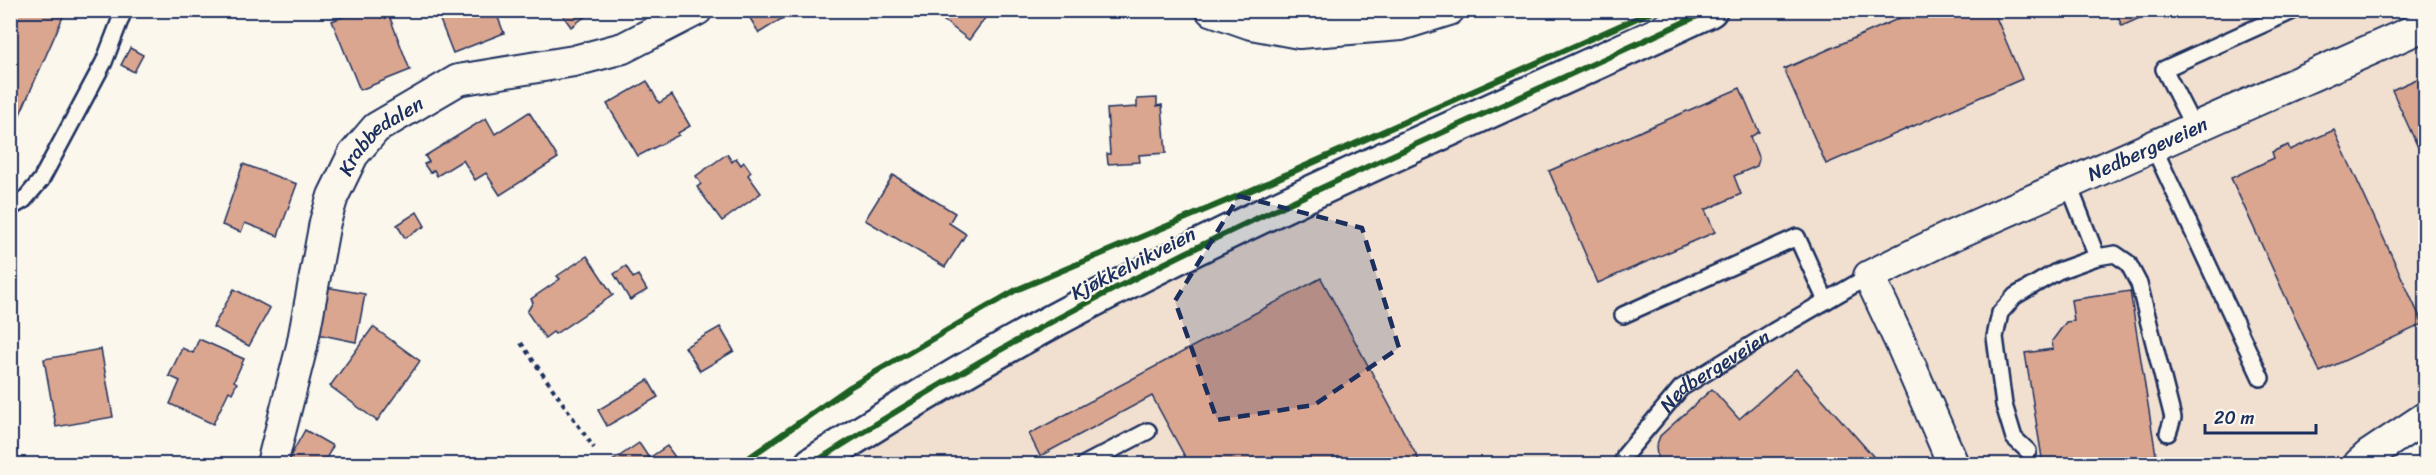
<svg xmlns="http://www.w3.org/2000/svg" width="2436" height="475" font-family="Sriracha,sans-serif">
<rect width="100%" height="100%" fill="#fbf7ec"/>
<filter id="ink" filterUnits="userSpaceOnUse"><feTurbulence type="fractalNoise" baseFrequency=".0167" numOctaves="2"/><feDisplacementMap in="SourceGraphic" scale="12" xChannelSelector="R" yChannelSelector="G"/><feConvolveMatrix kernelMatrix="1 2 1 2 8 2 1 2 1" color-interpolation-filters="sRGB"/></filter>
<g filter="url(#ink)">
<path fill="#f1dfd0" d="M 1735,11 L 2425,11 L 2425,407 L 2360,464 L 820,464 L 1066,314 L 1720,20 Z"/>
<g fill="#daa690" stroke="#1b2f5e" stroke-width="1.5">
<path d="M 10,10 L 66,10 L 10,137 Z"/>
<path d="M 359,10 L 387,10 L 410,70 L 360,90 L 332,21 Z"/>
<path d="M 436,10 L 495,10 L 504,33 L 453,53 Z"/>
<path d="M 559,10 L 594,10 L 571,27 Z"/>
<path d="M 745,10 L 796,10 L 759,33 Z"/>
<path d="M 930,10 L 991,10 L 969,40 Z"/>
<path d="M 1918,10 L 1993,10 L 2022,79 L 1826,164 L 1784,69 Z"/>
<path d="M 2115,10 L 2157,10 L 2122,26 Z"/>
<path d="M 130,48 L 143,55 L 134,72 L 121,65 Z"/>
<path d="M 2426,75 L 2426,165 L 2392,90 Z"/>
<path d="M 647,81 L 659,103 L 672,95 L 690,126 L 678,133 L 679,135 L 638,156 L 607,104 Z"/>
<path d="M 1740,88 L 1759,132 L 1750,137 L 1759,159 L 1757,166 L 1734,176 L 1741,194 L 1705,210 L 1715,232 L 1598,283 L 1549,171 Z"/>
<path d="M 1157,98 L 1157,106 L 1162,105 L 1166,153 L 1139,155 L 1140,162 L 1108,164 L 1107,154 L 1110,154 L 1107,109 L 1137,107 L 1137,99 Z"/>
<path d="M 529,112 L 558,158 L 500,195 L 486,173 L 475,180 L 463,160 L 437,176 L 434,170 L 430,173 L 424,164 L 429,162 L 425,156 L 486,118 L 495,134 Z"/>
<path d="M 2334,130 L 2423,324 L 2320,372 L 2231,178 L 2274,158 L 2272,152 L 2288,145 L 2290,150 Z"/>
<path d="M 727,154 L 732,162 L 736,158 L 741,165 L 744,162 L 751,172 L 748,175 L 761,193 L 722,221 L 697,187 L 701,184 L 696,176 Z"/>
<path d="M 243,164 L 297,184 L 278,236 L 245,223 L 241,232 L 222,225 Z"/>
<path d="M 893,175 L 955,213 L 949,223 L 966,234 L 945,267 L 865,220 Z"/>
<path d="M 417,212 L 425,226 L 405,238 L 397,225 Z"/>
<path d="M 587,256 L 613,295 L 555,334 L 553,332 L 545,338 L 527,312 L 533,302 L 531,299 L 560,279 L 557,276 Z"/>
<path d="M 626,266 L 633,278 L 638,275 L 647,290 L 630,300 L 614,274 Z"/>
<path d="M 1321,278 L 1421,464 L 1189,464 L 1152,396 L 1040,456 L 1029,434 Z"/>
<path d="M 326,287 L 365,294 L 356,342 L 317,334 Z"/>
<path d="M 234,289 L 270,308 L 249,346 L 213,327 Z"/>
<path d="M 2130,291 L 2156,455 L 2096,464 L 2043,464 L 2025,353 L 2053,349 L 2052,341 L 2066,322 L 2074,321 L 2071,300 Z"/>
<path d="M 373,327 L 420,361 L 377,421 L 330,386 Z"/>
<path d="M 720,327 L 734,351 L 700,371 L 685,347 Z"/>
<path d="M 199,339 L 244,359 L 234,381 L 237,383 L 232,393 L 229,391 L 213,424 L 170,404 L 180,381 L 169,376 L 182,348 L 193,353 Z"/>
<path d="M 101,349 L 113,417 L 56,427 L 44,359 Z"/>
<path d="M 1796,369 L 1880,464 L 1658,464 L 1656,447 L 1660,436 L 1712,389 L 1739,419 Z"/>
<path d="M 648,380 L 658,397 L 607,426 L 598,410 Z"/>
<path d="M 305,430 L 333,446 L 323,464 L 292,464 L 287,462 Z"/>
<path d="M 639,443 L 649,458 L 667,446 L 680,464 L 608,464 Z"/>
</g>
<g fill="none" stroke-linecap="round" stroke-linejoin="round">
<defs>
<g id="lane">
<path d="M 2194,128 L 2164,69 L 2295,10"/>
<path d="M 2153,146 L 2261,378"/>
<path d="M 10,208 L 24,200 L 41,180 L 104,62 L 124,10"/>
<path d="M 2097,257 L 2115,254 L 2128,263 L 2139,284 L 2173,418 L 2168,433"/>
<path d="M 1623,315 L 1797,237 L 1826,301"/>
<path d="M 2028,451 L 2014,438 L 2004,405 L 1995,337 L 2000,313 L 2015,296 L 2039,282 L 2058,271 L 2097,257 L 2068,183"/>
<path d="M 1085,464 L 1148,431"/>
<path id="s1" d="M 1622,464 L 1625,455 L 1681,388 L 1774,331 L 1869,276"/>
</g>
<g id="street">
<path d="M 1211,10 L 1251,24 L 1299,33 L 1401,25 L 1449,10"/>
<path id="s2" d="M 273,460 L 302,346 L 325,222 L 333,196 L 353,155 L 376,128 L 458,80 L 574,61 L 623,48 L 697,10"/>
<path id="s3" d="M 1953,464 L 1902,346 L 1869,276 L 1949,237 L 2426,25"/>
<path d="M 2359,464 L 2369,455 L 2426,417"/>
</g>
<path id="secondary" d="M 812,464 C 886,417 961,371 1038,329 C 1256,211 1486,115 1710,10"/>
</defs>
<use href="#lane" stroke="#1b2f5e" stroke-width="20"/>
<use href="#street" stroke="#1b2f5e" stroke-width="34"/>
<use href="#secondary" stroke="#1b2f5e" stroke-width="38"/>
<path stroke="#1b2f5e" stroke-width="4" stroke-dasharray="4.5 4.5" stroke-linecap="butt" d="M 521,343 L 594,448"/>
<use href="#lane" stroke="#fbf7ec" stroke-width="15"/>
<use href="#street" stroke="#fbf7ec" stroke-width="30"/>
<use href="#secondary" stroke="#fbf7ec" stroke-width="33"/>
<defs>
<g id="cycleway">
<path d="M 740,464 L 850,387 L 1016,290 L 1238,196 L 1655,10"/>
<path d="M 812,464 C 886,417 961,371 1038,329 C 1256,211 1486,115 1710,10"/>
</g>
</defs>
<use href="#cycleway" stroke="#fbf7ec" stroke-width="10"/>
<use href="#cycleway" stroke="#1b5e20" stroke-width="6"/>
</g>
</g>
<path fill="#1b2f5e" fill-opacity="0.2" stroke="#1b2f5e" stroke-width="4.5" stroke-dasharray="12 8" stroke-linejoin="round" d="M 1239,196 L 1362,228 L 1399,348 L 1314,405 L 1217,420 L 1175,301 Z"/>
<g text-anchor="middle" stroke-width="4.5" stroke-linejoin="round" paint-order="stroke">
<g font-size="20" fill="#1b2f5e" stroke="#fbf7ec">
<text dy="7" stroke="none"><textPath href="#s2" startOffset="350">Krabbedalen</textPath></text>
<text dy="7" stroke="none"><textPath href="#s3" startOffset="512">Nedbergeveien</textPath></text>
<text transform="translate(1133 263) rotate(-27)" y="7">Kjøkkelvikveien</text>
<text dy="7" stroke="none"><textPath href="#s1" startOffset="134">Nedbergeveien</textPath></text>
</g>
</g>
<rect width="2436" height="475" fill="none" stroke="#fbf7ec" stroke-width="36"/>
<rect x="18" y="18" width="2400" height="439" fill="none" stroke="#1b2f5e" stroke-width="2" filter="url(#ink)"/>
<path d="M2205 424v9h111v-9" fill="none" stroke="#1b2f5e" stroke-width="3"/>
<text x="2214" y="424" font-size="18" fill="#1b2f5e" stroke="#fbf7ec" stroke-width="4.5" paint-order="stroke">20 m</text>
</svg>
